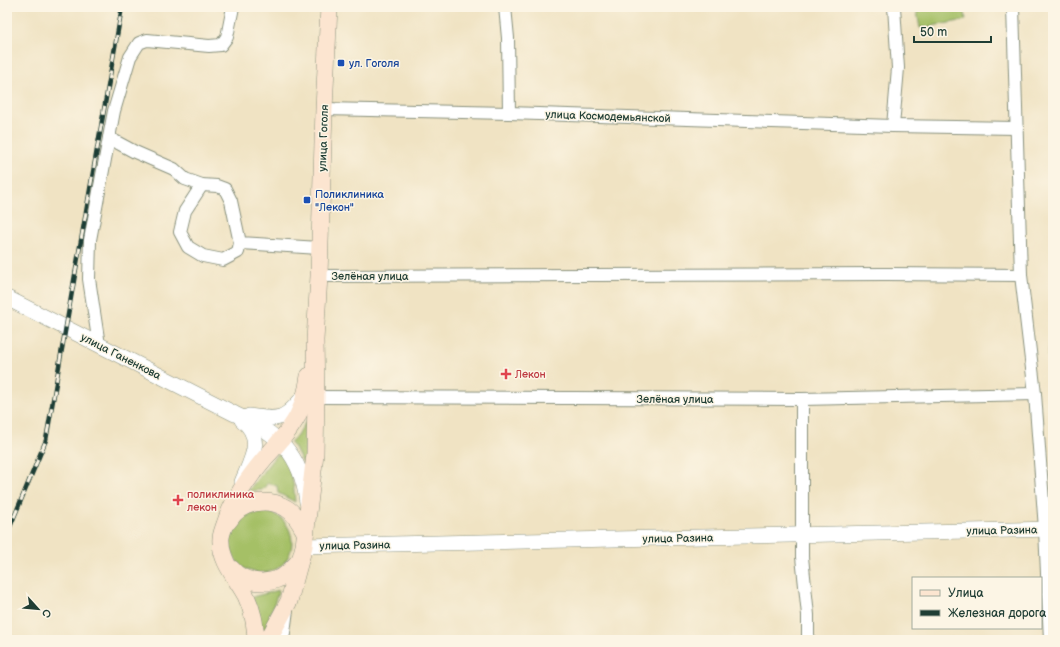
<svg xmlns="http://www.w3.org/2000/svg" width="1060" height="647" font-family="'Balsamiq Sans',sans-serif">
<rect width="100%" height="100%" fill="#fcf5e5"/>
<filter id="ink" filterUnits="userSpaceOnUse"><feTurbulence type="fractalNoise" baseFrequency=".025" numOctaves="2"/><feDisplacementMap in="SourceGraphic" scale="8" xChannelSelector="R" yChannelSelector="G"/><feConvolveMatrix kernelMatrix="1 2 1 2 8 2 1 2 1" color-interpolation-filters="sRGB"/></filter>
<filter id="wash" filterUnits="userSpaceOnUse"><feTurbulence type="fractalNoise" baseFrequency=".012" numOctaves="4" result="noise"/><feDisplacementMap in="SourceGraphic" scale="16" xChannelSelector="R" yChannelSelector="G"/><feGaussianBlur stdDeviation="0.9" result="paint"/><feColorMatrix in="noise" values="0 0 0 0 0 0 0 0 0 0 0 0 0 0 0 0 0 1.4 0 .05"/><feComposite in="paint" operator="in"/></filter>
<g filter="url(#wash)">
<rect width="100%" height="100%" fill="#f0e3c3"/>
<g fill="#a5c066" stroke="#627e4d">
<path d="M 916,7 L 964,7 L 966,20 L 920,28 Z"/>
<path d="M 307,420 L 305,468 L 295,448 L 290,442 L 297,436 Z"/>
<path d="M 276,455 L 283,455 C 292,470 294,485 295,502 L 278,493 L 277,486 L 268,483 L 262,490 L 248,491 Z"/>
<circle cx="261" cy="542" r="31"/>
<path d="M 279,590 L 263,635 L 252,597 Z"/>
</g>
<g fill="#84a65b" stroke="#527248">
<path d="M 1052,114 L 1053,114 L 1053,143 L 1048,142 Z"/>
<path d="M 1053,308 L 1053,358 L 1048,357 Z"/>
</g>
</g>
<g filter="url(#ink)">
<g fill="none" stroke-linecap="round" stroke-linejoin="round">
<defs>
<g id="minor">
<path d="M 505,7 L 508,38 L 509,113"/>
<path d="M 1013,7 L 1021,275 L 1035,394 L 1045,529 L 1050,640"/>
<path d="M 324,109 L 509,113 L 893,126 L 1017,128"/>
<path d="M 893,126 L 898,68 L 894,7"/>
<path d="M 109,138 L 135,152 L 174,169 L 185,179 L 202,185 L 217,186 L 225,189 L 231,201 L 240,243 L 319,248"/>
<path d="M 202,185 L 185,211 L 180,232 L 188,247 L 203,256 L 223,260 L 238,252 L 240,243"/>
<path d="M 319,276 L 886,274 L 1021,275"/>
<path d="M 99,345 L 89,279 L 90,240 L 114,111 L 130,57 L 139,43 L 147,40 L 209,46 L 221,45 L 227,37 L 233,7"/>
<path d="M 316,397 L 802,399 L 1035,394"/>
<path d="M 802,399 L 802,557 L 808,615 L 808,640"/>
<path d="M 283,640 L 287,610"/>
</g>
<g id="tertiary">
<path d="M 7,298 L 235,414 C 278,433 301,453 307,502"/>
<path d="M 249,416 C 279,420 284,421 304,396"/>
<path d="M 242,420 C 265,438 251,460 242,482"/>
<path d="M 304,546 L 1053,529"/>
</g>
<g id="secondary">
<path d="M 229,521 C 240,501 268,497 286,508 C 295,513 300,523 305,532"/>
<path d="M 232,569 C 242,582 263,585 278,579 C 287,576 294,566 300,560"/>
<path d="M 256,640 C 255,623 253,611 246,596 C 237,579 221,562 221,542 C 220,536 223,530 225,524 C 232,501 248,478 264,459 C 276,446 288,433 297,417 C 304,404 307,390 309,376"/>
<path d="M 268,640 L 289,601 L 304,546 L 315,454 L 316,397 L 315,340 L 319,276 L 324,109 L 329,7"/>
</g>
</defs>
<use href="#minor" stroke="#88907c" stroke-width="14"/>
<use href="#tertiary" stroke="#88907c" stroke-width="16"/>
<use href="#secondary" stroke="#88907c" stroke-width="18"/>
<use href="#minor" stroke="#fff" stroke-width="12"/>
<use href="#tertiary" stroke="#fff" stroke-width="15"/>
<use href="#secondary" stroke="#fce5d0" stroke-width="17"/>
<defs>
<path id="rail" d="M 7,534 L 46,440 L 122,7"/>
</defs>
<use href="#rail" stroke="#1f3d34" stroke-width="4.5"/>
<use href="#rail" stroke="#fcf5e5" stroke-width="3" stroke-dasharray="9" stroke-linecap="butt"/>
</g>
</g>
<g fill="#1a4fb4" stroke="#fcf5e5" stroke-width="1.5">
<rect x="337" y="59" width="8" height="8" rx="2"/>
<rect x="303" y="196" width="8" height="8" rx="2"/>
</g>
<g fill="#e0444e" stroke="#fcf5e5" stroke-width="1.5">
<path d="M504 368h4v4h4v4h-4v4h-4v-4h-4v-4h4z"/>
<path d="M176 494h4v4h4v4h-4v4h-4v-4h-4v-4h4z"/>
</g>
<g text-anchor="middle" stroke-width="3" stroke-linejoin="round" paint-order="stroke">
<g font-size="11" fill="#164399" stroke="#fcf5e5" text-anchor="start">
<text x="349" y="67">ул. Гоголя</text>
<text x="315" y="198">Поликлиника<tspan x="315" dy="13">"Лекон"</tspan></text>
</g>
<g font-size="11" fill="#1f3d34" stroke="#fcf5e5">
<text transform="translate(608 116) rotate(2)" y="4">улица Космодемьянской</text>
<text transform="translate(323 138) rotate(-88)" y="4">улица Гоголя</text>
<text x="370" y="280">Зелёная улица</text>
<text transform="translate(121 356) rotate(27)" y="4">улица Ганенкова</text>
<text x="675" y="403">Зелёная улица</text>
<text transform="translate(1002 530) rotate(-1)" y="4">улица Разина</text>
<text transform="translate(678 538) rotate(-1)" y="4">улица Разина</text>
<text transform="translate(355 545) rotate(-1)" y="4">улица Разина</text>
</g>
<g font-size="11" fill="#be3a42" stroke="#fcf5e5" text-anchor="start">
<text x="515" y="378">Лекон</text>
<text x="187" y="498">поликлиника<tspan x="187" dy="13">лекон</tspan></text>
</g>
</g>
<rect width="1060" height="647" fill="none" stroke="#fcf5e5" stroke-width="24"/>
<rect x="912" y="577" width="130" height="52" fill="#fcf5e5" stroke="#a4ab9e"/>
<rect x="920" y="590" width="20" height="6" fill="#fce5d0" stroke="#a4ab9e"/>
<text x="948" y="597" font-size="12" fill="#1f3d34">Улица</text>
<rect x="920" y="610" width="20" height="6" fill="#1f3d34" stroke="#a4ab9e"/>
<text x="948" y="617" font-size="12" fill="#1f3d34">Железная дорога</text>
<g transform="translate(38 609) rotate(117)" stroke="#fcf5e5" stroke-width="3" paint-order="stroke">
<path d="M0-3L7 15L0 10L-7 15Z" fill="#1f3d34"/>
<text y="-6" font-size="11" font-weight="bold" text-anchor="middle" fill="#1f3d34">С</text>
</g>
<path d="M914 36v6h77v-6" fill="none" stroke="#1f3d34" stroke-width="2"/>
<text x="920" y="36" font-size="12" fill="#1f3d34" stroke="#fcf5e5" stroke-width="3" paint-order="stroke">50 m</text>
</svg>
